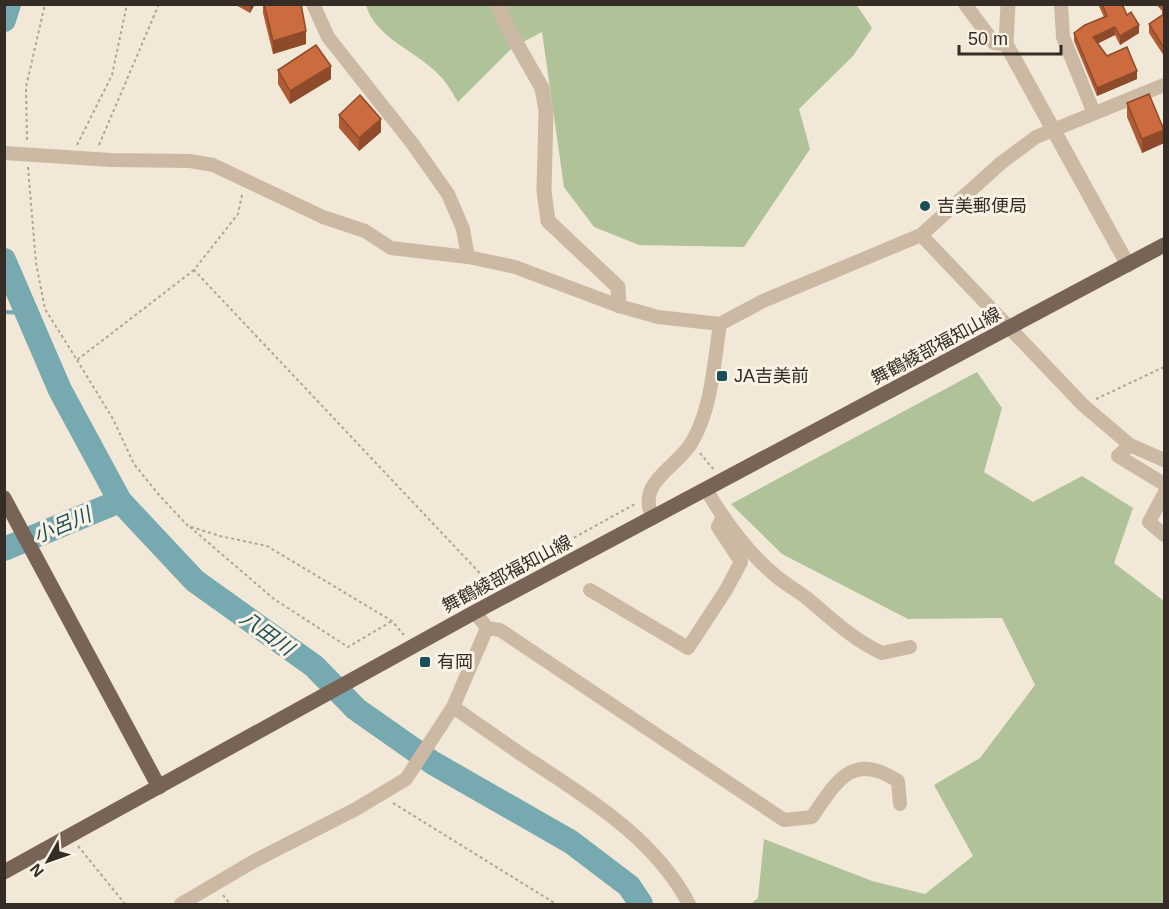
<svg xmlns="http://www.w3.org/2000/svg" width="1169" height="909" font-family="Helvetica,'Noto Sans JP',sans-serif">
<rect width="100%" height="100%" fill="#f2e8d8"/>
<g fill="#b0c298">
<path d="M 856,4 L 872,28 L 853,56 L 799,109 L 810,149 L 744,247 L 639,245 L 594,227 L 564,187 L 542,32 L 512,48 L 458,102 C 452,93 447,82 439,75 C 417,51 375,38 366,5 Z"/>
<path d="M 977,372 L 1002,408 L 984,472 L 1033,502 L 1082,476 L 1133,508 L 1114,563 L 1164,601 L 1164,904 L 751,904 L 758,898 L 764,839 L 872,881 L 925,894 L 973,856 L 934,785 L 980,758 L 1035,685 L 1002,618 L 908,619 L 782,554 L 731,504 Z"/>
</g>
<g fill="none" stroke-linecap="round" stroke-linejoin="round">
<path stroke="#76a9b0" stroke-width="4" d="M 4,312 L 27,313"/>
<g stroke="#76a9b0" stroke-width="24">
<path d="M 4,20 L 9,4"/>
<path d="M 4,260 L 60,390 L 120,501 L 195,581 L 314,666 L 356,709 L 433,763 L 571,842 L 629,886 L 641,904"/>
<path d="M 4,549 L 120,501"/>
</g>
<g stroke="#b6a38e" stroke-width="2" stroke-dasharray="3 3" stroke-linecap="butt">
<path d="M 27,140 L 26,87 L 45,4"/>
<path d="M 77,145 L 112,75 L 127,4"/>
<path d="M 99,145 L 159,4"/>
<path d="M 28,167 L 36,263 L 45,309 L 77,360 L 194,270"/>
<path d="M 242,195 L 238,214 L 194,270 L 490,584 L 635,504"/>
<path d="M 77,360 L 113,419 L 134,464 L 159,495 L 188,526 L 220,536 L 267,546 L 392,621 L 404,635"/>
<path d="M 1096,399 L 1164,367"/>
<path d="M 700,453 L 714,470"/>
<path d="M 190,527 L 274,599 L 348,647 L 392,621"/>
<path d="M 393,803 L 556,904"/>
<path d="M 78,846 L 125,904"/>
<path d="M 223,895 L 230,904"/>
</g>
<g stroke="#cbb9a4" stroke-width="14">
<path d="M 313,4 L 328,37 L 412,143 L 448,194 L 463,229 L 468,257"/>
<path d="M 965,4 L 994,43 L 1006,44"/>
<path d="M 1061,4 L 1063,37 L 1094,113"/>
<path d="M 4,153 L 111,160 L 190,161 L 213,165 L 323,217 L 365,231 L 391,248 L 468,257 L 515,267 L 619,306 L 658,317 L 720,324 L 763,301 L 921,235 L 1001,163 L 1036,137 L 1164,85"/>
<path d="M 921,235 L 1083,405 L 1130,445 L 1164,460"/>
<path d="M 1130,445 L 1118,456 L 1164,484"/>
<path d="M 707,491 C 726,523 748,553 777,577 C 787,585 798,591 808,599 C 832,619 853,640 882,653 L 910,647"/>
<path d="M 1164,494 L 1149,522 L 1164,535"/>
<path d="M 653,518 C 635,482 677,468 692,442 C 712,408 714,362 720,324"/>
<path d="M 590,590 L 688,648 L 726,590 L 741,562 L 718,527 L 723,517"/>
<path d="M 487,628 L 500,630 L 784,820 L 812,817 C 837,781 852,751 898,781 L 900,804"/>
<path d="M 453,707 C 481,726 508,746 536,764 C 595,803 655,840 689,904"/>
<path d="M 181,904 L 256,860 L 356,809 L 406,779 L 453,707 L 487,628 L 475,612"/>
</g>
<g stroke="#cbb9a4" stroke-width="15">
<path d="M 498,4 L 506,25 L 542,88 L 546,111 L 544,191 L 548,221 L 618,287 L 619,306"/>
<path d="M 1008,4 L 1006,44 L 1128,265"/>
</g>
<g stroke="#786456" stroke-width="15">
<path d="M 4,498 L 159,787"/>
<path d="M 4,872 L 475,612 L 1164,245"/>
</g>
</g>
<g fill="#af5c35">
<path d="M 234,4 L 255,4 L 250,13 Z"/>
<path d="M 263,4 L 301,4 L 306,44 L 273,54 L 263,13 Z"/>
<path d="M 1098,4 L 1122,4 L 1127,15 L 1139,33 L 1120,45 L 1115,35 L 1098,43 L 1107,56 L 1137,79 L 1097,96 L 1074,41 L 1074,33 L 1104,17 Z"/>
<path d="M 1156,4 L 1164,4 L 1164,56 L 1149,33 L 1149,24 L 1162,16 L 1162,11 Z"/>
<path d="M 278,70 L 331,79 L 290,104 L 278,84 Z"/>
<path d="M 1127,103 L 1164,143 L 1142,153 L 1127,117 Z"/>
<path d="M 339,115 L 381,132 L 359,151 L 339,128 Z"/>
</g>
<g fill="#8e4b2b">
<path d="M 250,4 L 255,4 L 250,13 Z"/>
<path d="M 1139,25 L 1139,33 L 1120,45 L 1120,36 Z"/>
<path d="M 1115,27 L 1115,35 L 1093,46 L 1093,37 Z"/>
<path d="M 306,31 L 306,44 L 273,54 L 273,41 Z"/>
<path d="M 331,66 L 331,79 L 290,104 L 290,91 Z"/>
<path d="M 1137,71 L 1137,79 L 1097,96 L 1097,88 Z"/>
<path d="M 381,119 L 381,132 L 359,151 L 359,138 Z"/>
<path d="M 1164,130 L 1164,143 L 1142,153 L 1142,139 Z"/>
</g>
<g fill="#cb6b3e" stroke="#8e4b2b" stroke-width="1.5">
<path d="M 264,4 L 301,4 L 306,31 L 273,41 Z"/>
<path d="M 1102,4 L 1122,4 L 1127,15 L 1131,12 L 1139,25 L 1120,36 L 1115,27 L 1093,37 L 1107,56 L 1127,47 L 1137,71 L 1097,88 L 1074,33 L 1085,25 L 1107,16 Z"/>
<path d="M 1164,14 L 1164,48 L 1149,24 Z"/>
<path d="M 316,45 L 331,66 L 290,91 L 278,70 Z"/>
<path d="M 1149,94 L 1164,130 L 1142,139 L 1127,103 Z"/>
<path d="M 360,95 L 381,119 L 359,138 L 339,115 Z"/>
</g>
<g fill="#1a4f59" stroke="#faf2e5" stroke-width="2">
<circle cx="925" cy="206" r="6"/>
<rect x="716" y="370" width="12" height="12" rx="3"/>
<rect x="419" y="656" width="12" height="12" rx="3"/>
</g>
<g text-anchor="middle" stroke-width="6" stroke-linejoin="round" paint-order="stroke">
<g font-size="18" fill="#362c26" stroke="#faf2e5" text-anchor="start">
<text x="937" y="212">吉美郵便局</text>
<text x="734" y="382">JA吉美前</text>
<text x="437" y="668">有岡</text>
</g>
<g font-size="18" fill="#362c26" stroke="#faf2e5">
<text transform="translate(936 346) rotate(-28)" y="6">舞鶴綾部福知山線</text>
<text transform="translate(507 574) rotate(-28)" y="6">舞鶴綾部福知山線</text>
</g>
<g font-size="20" font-style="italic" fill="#1a4f59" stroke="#faf2e5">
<text transform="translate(62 525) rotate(-23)" y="7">小呂川</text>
<text transform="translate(267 633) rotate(36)" y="7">八田川</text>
</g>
</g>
<rect width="1169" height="909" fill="none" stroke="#362c26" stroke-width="12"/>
<g transform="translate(48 861) rotate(230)" stroke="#faf2e5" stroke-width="4.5" paint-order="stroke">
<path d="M0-4.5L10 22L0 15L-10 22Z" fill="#362c26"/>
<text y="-9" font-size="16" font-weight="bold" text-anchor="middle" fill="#362c26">N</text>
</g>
<path d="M959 45v9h102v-9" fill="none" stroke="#362c26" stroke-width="3"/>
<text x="968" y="45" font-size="18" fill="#362c26" stroke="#faf2e5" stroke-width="4.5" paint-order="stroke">50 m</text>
</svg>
